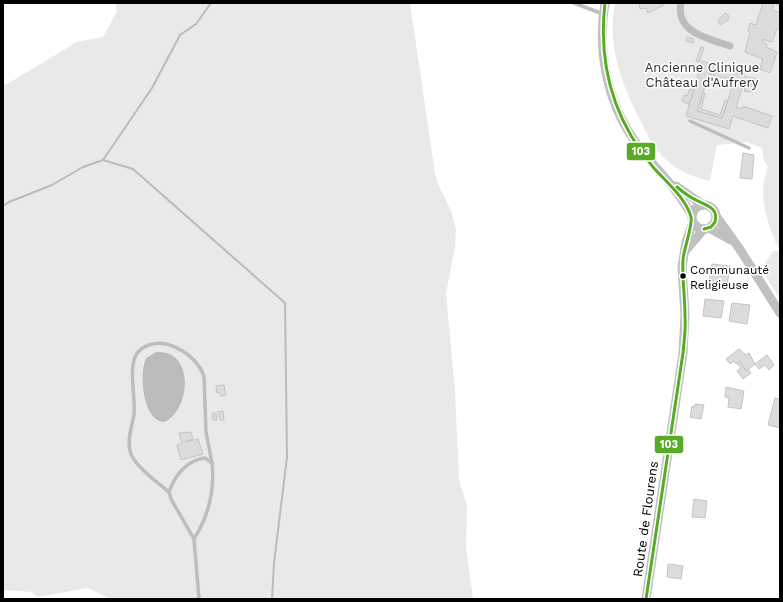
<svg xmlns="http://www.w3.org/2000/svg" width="783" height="602" font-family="'Work Sans',sans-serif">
<rect width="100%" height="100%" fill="#fff"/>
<g fill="#e9e9e9" fill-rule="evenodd">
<path d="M 115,3 L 410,3 L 435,174 L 438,184 L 452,213 L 456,230 L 455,247 L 446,294 L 455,391 L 459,480 L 467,506 L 466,547 L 473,599 L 110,599 L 88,588 L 37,597 L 32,592 L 3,590 L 3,85 L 9,83 L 77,42 L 103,37 L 117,11 ZM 151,354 L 174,413 L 167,421 L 143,364 L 146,358 Z"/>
<path d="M 615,3 L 780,3 L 780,299 L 761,269 L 773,251 L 780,251 C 767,225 757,194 768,167 L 764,160 L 762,148 L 747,142 L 717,145 L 710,181 C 691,177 673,168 660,154 C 651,144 646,131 640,120 C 621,83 607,45 615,3 Z"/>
</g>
<path fill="#bbb" d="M 156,352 C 195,349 191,410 164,422 C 142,421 139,372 146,358 Z"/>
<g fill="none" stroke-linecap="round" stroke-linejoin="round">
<g stroke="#bbb" stroke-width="2">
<path d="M 103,160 L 133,169 L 285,303 L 287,457 L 274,563 L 272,599"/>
<path d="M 3,206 L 9,202 L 52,185 L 83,167 L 103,160 L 152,88 L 180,35 L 196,24 L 211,3"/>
</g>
</g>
<g fill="#dcdcdc" stroke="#c4c4c4" fill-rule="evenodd">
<path d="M 636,3 L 664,3 L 664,5 L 648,13 L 646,8 L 640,9 L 639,3 Z"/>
<path d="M 763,3 L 780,3 L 780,6 L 774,3 L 772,10 L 780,13 L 780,29 L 777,28 L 772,42 L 762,39 L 762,40 L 767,45 L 766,47 L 777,52 L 770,73 L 760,69 L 763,59 L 745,52 L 750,32 L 748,31 L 750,23 L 756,25 Z"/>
<path d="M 725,13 L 729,16 L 728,20 L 720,25 L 718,20 Z"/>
<path d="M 687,37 L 693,39 L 694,43 L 686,41 Z"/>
<path d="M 701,47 L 704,48 L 699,62 L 696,61 Z"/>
<path d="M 702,61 L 747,77 L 759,79 L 758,84 L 752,84 L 751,92 L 744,91 L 745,88 L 742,88 L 736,107 L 742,109 L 743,106 L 772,116 L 768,128 L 733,116 L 729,129 L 686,116 ZM 709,74 L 734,81 L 722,118 L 697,111 Z"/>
<path d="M 689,65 L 692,66 L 689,73 L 686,72 Z"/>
<path d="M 690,89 L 694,91 L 689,104 L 682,101 L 684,95 L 687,96 Z"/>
<path d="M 703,93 L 705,93 L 701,109 L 720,115 L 725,100 L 728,101 L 722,118 L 697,111 Z"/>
<path d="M 743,153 L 754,155 L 752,179 L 740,178 Z"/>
<path d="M 712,264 L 730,266 L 727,285 L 709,282 Z"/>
<path d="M 705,299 L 724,301 L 721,318 L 703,316 Z"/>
<path d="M 732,303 L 750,305 L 747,324 L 729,321 Z"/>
<path d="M 739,349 L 746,355 L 749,353 L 755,364 L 746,371 L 740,361 L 736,364 L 734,361 L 730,364 L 726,359 Z"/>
<path d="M 767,355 L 774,365 L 769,370 L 765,365 L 759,369 L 755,364 Z"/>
<path d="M 740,361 L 746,371 L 748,369 L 751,373 L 743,379 L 737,371 L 741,368 L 737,363 Z"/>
<path d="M 224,385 L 226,395 L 221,396 L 220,393 L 217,393 L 216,386 Z"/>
<path d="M 726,387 L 744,391 L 741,409 L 728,407 L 729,398 L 725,397 Z"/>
<path d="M 775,398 L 780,399 L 780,428 L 768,425 Z"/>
<path d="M 695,404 L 704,405 L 701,419 L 690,417 L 692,406 L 694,407 Z"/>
<path d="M 223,411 L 224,420 L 220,420 L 218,412 Z"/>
<path d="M 212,413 L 216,413 L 217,420 L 213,420 Z"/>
<path d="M 191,432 L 193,439 L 185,442 L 198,439 L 203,454 L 181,460 L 177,445 L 182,443 L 179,433 Z"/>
<path d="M 694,499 L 707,501 L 705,518 L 692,517 Z"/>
<path d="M 668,564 L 683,566 L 681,579 L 667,577 Z"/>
</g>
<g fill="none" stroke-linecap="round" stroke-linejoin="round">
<g stroke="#bdbdbd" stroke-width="3.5">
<path d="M 574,3 L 603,14"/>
<path d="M 690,121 L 749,148"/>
<path d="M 169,492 C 158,483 133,465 130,451 C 127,439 132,426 134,415 C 136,397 127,365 138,352 C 158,330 198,354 204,377 L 206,432 L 212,463"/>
<path d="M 194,539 C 209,515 215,491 212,463 L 205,458 C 187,460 175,475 169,492 L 171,499 L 194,539 L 199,599"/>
</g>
<path stroke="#bdbdbd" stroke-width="7" d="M 681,3 C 675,33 708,38 730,46"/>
<g stroke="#c0c0c0" stroke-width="9">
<path d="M 605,3 C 597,50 607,101 634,140 C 644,155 656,167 667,180 C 677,191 684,203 692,215"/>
<path d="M 676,186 L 703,205"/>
<circle cx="704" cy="217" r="12"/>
<path d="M 716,216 L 739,248 L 780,313"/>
<path d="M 709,228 L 731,240"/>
<path d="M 685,251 L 704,229"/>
<path d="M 646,599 L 683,353 L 685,315 L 682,267 L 686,242 L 693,222"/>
</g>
<defs>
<g id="bus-1">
<path d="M 605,3 C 598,64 613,119 653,167 C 666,182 686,198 691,217 C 693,224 684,249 683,259 C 682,278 685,297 685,317 C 686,329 684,341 683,353 L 646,599"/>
<path d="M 677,187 C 683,192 689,197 696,200 C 705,205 719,207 715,222 L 711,227 L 704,229"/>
</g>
</defs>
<use href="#bus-1" stroke="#fff" stroke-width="6"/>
<use href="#bus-1" stroke="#58ac25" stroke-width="3"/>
</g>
<circle fill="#000" stroke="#fff" stroke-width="1.5" cx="683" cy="276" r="3.5"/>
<g text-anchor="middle" stroke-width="3" stroke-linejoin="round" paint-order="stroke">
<g font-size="12" fill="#000" stroke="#fff" text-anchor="start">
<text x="690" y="274">Communauté<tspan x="690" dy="15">Religieuse</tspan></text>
</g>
<g font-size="13" fill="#2e2e2e" stroke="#fff">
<text x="702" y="72">Ancienne Clinique<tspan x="702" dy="15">Château d'Aufrery</tspan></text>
</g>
<g font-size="13" fill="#000" stroke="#fff">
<text transform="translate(645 519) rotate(-82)" y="5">Route de Flourens</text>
</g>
</g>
<g stroke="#fff" stroke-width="1.5">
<rect x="626" y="142" width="30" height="19" rx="4" fill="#58ac25"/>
<rect x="654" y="435" width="30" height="19" rx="4" fill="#58ac25"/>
</g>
<g font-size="11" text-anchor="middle" font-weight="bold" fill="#fff">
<text x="641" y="155">103</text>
<text x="669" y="448">103</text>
</g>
<rect width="783" height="602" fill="none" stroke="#000000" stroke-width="8"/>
</svg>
